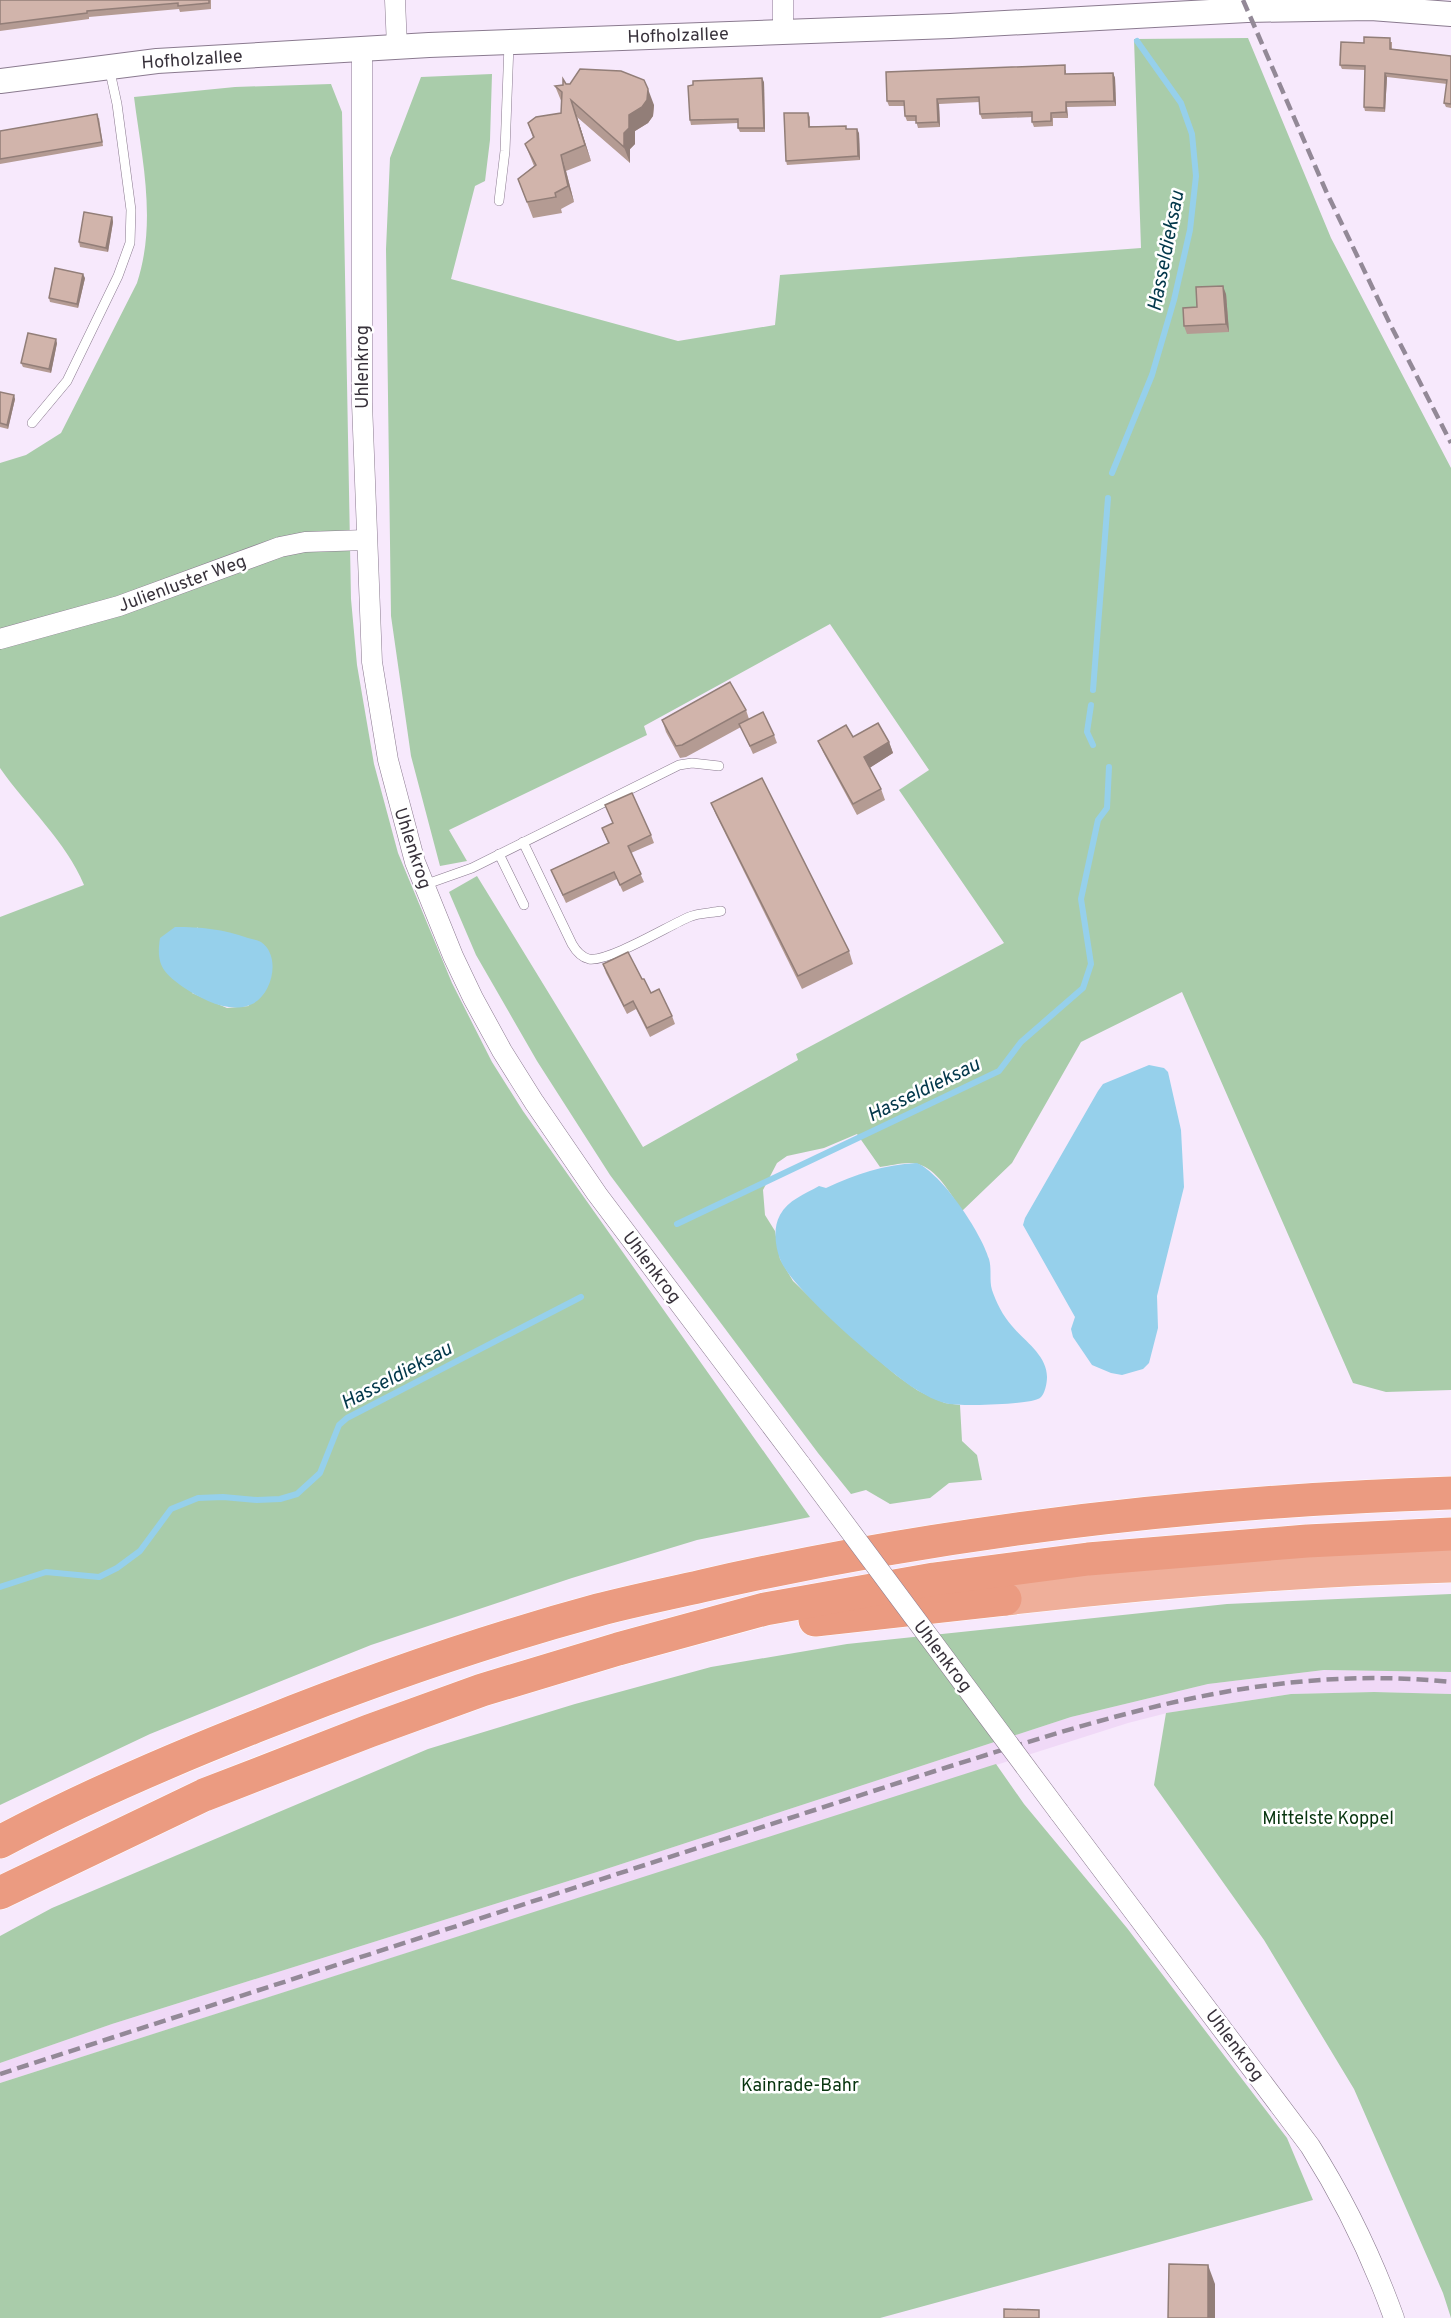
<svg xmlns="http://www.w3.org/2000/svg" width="1451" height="2318" font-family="Overpass,sans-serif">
<rect width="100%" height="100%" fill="#f7e9fc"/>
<path fill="#f0d9f7" d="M 1324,1670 L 1451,1672 L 1451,1694 L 1374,1692 L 1291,1694 L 1167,1713 L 1128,1723 L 0,2083 L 0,2063 L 112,2024 L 597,1872 L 1071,1717 L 1208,1684 Z"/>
<g fill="#a9ccaa" fill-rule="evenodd">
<path d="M 1248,38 L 1331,238 L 1451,468 L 1451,1390 L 1386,1392 L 1353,1383 L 1182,992 L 1081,1042 L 1012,1163 L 962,1211 C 951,1195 937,1168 917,1164 C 906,1161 891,1166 880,1167 L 857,1134 L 824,1148 L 787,1156 L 777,1163 L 763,1190 L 765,1215 L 775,1231 L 780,1259 L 793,1281 L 847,1333 L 896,1375 L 917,1390 L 931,1397 L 945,1403 L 960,1405 L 962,1441 L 977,1455 L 982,1480 L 949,1483 L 930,1498 L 890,1504 L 866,1490 L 851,1494 L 818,1453 L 610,1175 L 537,1061 L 476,955 L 449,892 L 477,876 L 643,1147 L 798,1060 L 796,1054 L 1004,943 L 899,790 L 929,770 L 830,624 L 644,726 L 647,735 L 449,830 L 467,861 L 440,866 L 411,756 L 391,616 L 386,249 L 390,158 L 421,77 L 492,74 L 490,140 L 485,181 L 475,186 L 451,279 L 678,341 L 775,325 L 780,275 L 1141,248 L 1134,39 Z"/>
<path d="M 331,84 L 342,112 L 351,599 L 357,665 L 374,764 L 398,853 L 452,983 L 492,1062 L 523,1111 L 810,1517 L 697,1540 L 572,1578 L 371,1645 L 150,1734 L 0,1805 L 0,917 L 84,885 C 66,841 27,807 0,768 L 0,463 L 26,455 L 61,433 L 137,283 C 157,221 142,160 134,97 L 235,87 ZM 197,927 L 249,1006 L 227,1008 L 192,993 Z"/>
<path d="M 1451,1594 L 1451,1672 L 1324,1670 L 1208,1684 L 1071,1717 L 597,1872 L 112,2024 L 0,2063 L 0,1936 L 52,1908 L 428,1749 L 575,1704 L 711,1667 L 847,1644 L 1227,1604 Z"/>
<path d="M 1374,1692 L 1451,1694 L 1451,2318 L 1443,2293 L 1354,2089 L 1264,1940 L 1154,1785 L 1166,1713 L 1291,1694 Z"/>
<path d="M 996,1764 L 1024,1804 L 1127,1928 L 1287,2138 L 1313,2200 L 880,2318 L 0,2318 L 0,2083 Z"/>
</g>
<g fill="#96d0eb">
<path d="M 175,927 C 201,927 223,929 248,938 C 252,939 257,940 261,942 C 283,957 271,1000 247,1006 C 226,1012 201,999 183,987 C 162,972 156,964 160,938 Z"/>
<path d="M 1149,1065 L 1164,1068 L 1168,1072 L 1181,1130 L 1184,1187 L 1157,1296 L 1158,1328 L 1149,1363 L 1143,1369 L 1122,1375 L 1111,1373 L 1092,1365 L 1073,1337 L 1071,1329 L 1075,1317 L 1023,1225 L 1025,1218 L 1098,1091 L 1103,1084 Z"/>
<path d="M 917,1163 C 942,1174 981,1232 989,1259 C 992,1269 989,1280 992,1290 C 996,1302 1003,1316 1012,1326 C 1024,1341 1047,1355 1047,1377 C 1047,1383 1045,1394 1040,1398 C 1030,1405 958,1407 945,1403 C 936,1401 925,1395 917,1390 C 888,1372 790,1288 780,1259 C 775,1246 773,1227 780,1215 C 788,1200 805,1194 819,1186 L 826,1188 C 856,1174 883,1165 917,1163 Z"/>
</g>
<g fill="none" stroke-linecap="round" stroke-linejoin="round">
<g stroke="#96d0eb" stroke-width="6">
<path d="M 1112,473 L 1152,375 L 1174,300 L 1190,230 L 1196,176 L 1192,134 L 1181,103 L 1137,41"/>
<path d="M 1093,690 L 1108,498"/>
<path d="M 1091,705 L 1087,732 L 1093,745"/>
<path d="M 677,1224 L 999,1071 L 1021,1042 L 1083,988 L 1091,964 L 1081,899 L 1098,820 L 1107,808 L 1109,767"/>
<path d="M 0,1587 L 46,1572 L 99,1577 L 117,1568 L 140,1551 L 171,1509 L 198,1498 L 223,1497 L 257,1500 L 280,1499 L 297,1494 L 320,1473 L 339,1425 L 347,1418 L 581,1297"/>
</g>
<defs>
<g id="service">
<path d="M 499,201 L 505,151 L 509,44"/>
<path d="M 32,423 L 67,381 L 118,276 L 130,243 L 131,210 L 117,104 L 109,67"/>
<path d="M 523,842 L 572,944 C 576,951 581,957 589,959 C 609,962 668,926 689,917 C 698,913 711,913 721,911"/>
<path d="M 499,854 L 524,905"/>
<path d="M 424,885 L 472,868 L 679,765 L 692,763 L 719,766"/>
</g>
<g id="minor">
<path d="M 395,0 L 397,47"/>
<path d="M 783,0 L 783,32"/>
<path d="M 362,49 L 362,403 L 372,662 L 388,760 L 415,862 L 453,956 L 473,998 L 502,1051 L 534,1102 L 597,1194 L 801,1465"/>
<path d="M 0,639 L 119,606 L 280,547 L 305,542 L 366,540"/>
<path d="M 1059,1812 L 1310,2146 C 1345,2201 1372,2257 1394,2318"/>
</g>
<path id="tertiary" d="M 0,81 L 157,61 L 429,45 L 950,26 L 1247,10 L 1371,8 L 1451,14"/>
<path id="trunk" d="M 1005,1599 C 1153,1582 1302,1570 1451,1566"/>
<g id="motorway">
<path d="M 815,1620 L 1005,1599"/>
<path d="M 0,1842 C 84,1797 173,1759 262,1724 C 372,1680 484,1641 598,1610 C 632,1601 667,1594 702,1586 C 948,1530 1199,1501 1451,1493"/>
<path d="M 0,1893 L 204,1795 L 369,1731 L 482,1690 L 618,1649 L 765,1609 L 934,1579 L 1088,1559 L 1307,1541 L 1451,1534"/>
</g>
</defs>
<use href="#service" stroke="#8a7a8f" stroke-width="10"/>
<use href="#minor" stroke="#8a7a8f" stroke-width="21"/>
<use href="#tertiary" stroke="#8a7a8f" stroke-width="26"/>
<use href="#trunk" stroke="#fff" stroke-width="34"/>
<use href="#motorway" stroke="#fff" stroke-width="34"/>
<use href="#service" stroke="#fff" stroke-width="9"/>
<use href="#minor" stroke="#fff" stroke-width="20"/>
<use href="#tertiary" stroke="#fff" stroke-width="24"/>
<use href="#trunk" stroke="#efaf9a" stroke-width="33"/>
<use href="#motorway" stroke="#eb9b81" stroke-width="33"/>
<g stroke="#938997" stroke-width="4.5" stroke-dasharray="12 6" stroke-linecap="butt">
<path d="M 1243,0 L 1326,191 L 1389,322 L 1451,443"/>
<path d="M 0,2074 L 935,1771 C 1108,1717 1265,1663 1451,1682"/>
</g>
<defs>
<path id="minor-bridge" d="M 801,1465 L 1059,1812"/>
</defs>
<use href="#minor-bridge" stroke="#8a7a8f" stroke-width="21" stroke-linecap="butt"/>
<use href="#minor-bridge" stroke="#fff" stroke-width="20"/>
</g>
<g fill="#b49b93">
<path d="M 0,0 L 211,0 L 211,9 L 180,12 L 179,9 L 89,17 L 89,19 L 0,31 Z"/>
<path d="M 1392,42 L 1392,49 L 1451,56 L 1451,108 L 1446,107 L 1444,103 L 1447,84 L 1387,77 L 1385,112 L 1365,111 L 1364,107 L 1365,70 L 1342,69 L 1340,65 L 1364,43 Z"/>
<path d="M 1066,70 L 1066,74 L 1113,73 L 1115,78 L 1116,106 L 1067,107 L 1068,118 L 1053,118 L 1053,126 L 1034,127 L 1032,122 L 1032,117 L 982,119 L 980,114 L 980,102 L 939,104 L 940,127 L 918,128 L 916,121 L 907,121 L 905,116 L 905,106 L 889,106 L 887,101 Z"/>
<path d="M 764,82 L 765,132 L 740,132 L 738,128 L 738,123 L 691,125 L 690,120 Z"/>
<path d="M 566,84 L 654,105 L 653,116 L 648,123 L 635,131 L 635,144 L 630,149 L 630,163 L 577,117 L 591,161 L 566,171 L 574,202 L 561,209 L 562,213 L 533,218 L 518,179 L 534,166 L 525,144 L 533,138 L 528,123 L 561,113 L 562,103 L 555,86 Z"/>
<path d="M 808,113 L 810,117 L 810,126 L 847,129 L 859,133 L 860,160 L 787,165 L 786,161 Z"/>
<path d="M 99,118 L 103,146 L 0,164 L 0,131 Z"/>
<path d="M 112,217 L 113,222 L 108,252 L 80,247 L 79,242 Z"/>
<path d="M 85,278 L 78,308 L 50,302 L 49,298 Z"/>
<path d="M 1226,294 L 1229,332 L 1187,334 L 1184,326 L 1197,307 Z"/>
<path d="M 57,343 L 51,373 L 23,367 L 21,363 Z"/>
<path d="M 0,392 L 15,399 L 8,429 L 0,427 Z"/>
<path d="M 746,710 L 749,719 L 774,735 L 777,743 L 753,754 L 741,727 L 686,757 L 680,758 L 666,732 L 662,720 Z"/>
<path d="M 853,737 L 889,742 L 893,753 L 869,768 L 881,789 L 885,800 L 857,815 L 823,752 L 818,741 Z"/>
<path d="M 711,803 L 849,951 L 853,964 L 802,989 L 716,815 Z"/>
<path d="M 605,805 L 651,835 L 654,843 L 631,853 L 644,882 L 623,892 L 617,879 L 566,903 L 551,870 L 608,843 L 602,828 L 613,823 Z"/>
<path d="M 603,964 L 642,979 L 651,993 L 672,1016 L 675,1024 L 650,1037 L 636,1009 L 627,1014 L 606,973 Z"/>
</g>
<g fill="#927e78">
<path d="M 1113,73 L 1115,78 L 1116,106 L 1114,101 Z"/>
<path d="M 1385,73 L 1387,77 L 1385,112 L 1384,108 Z"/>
<path d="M 762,78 L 764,82 L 765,132 L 764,128 Z"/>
<path d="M 648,89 L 654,105 L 653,116 L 648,123 L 635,131 L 635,144 L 630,149 L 630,163 L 624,147 L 624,133 L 629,115 Z"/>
<path d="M 937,99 L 939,104 L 940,127 L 938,122 Z"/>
<path d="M 571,100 L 577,117 L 591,161 L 585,145 Z"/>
<path d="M 1066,102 L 1067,107 L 1068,118 L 1066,112 Z"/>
<path d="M 857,129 L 859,133 L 860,160 L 858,156 Z"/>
<path d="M 561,155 L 566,171 L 574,202 L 568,186 Z"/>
<path d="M 112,217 L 113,222 L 108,252 L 106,248 Z"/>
<path d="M 83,274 L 85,278 L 78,308 L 77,304 Z"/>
<path d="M 1223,286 L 1226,294 L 1229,332 L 1226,324 Z"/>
<path d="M 56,339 L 57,343 L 51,373 L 49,369 Z"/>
<path d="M 14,395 L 15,399 L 8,429 L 7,425 Z"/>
<path d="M 889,742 L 893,753 L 868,769 L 864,757 Z"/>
<path d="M 1208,2265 L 1215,2284 L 1215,2318 L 1208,2318 Z"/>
</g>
<g fill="#d1b4ab" stroke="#927e78" stroke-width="1.5">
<path d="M 0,0 L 209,0 L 209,3 L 178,6 L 178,3 L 87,11 L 87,13 L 0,24 Z"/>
<path d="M 1364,37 L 1390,38 L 1390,49 L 1451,56 L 1451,104 L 1444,103 L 1447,80 L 1385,73 L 1384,108 L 1364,107 L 1365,66 L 1340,65 L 1341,42 L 1364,43 Z"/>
<path d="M 1065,65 L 1065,74 L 1113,73 L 1114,101 L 1066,102 L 1066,112 L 1051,113 L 1051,121 L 1032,122 L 1032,112 L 980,114 L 979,97 L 937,99 L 938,122 L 916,123 L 916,116 L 905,116 L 904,101 L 887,101 L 886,72 Z"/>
<path d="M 580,69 L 621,71 L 644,80 L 648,89 L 647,100 L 642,107 L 629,115 L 629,128 L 624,133 L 624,147 L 571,100 L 585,145 L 561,155 L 568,186 L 555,193 L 556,197 L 527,202 L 518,179 L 536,165 L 525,144 L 534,137 L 528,123 L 536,117 L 561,113 L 562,92 L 555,86 L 563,85 L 563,79 L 566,84 L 570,84 Z"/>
<path d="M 762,78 L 764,128 L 738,128 L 738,119 L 690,120 L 688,86 L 693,85 L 693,81 Z"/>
<path d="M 784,113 L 808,113 L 809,127 L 846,126 L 846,129 L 857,129 L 858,156 L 786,161 Z"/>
<path d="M 97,114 L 102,142 L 0,159 L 0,131 Z"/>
<path d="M 84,212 L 112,217 L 106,248 L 79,242 Z"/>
<path d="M 55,268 L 83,274 L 77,304 L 49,298 Z"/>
<path d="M 1223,286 L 1226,324 L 1184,326 L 1183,308 L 1197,307 L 1196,287 Z"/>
<path d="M 28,333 L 56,339 L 49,369 L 21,363 Z"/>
<path d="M 0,392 L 14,395 L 7,425 L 0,423 Z"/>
<path d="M 730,682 L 746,710 L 682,745 L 676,746 L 662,720 Z"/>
<path d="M 763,712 L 774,735 L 750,746 L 739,724 Z"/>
<path d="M 878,723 L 889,742 L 864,757 L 881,789 L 853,804 L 818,741 L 846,725 L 853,737 Z"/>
<path d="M 762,778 L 849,951 L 798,976 L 711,803 Z"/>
<path d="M 632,793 L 651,835 L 628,846 L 641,874 L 620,885 L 614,872 L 563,895 L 551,870 L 609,843 L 602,828 L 613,823 L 605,805 Z"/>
<path d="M 628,952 L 642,979 L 644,979 L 651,993 L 659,989 L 672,1016 L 647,1028 L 633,1001 L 624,1006 L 603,964 Z"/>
<path d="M 1169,2264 L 1208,2265 L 1208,2318 L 1168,2318 Z"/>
<path d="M 1004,2309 L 1039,2310 L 1039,2318 L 1004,2318 Z"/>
</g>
<g text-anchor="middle" stroke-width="5" stroke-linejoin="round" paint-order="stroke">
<g font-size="18" fill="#38323b" stroke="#fff">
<text transform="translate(678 35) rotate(-2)" y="6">Hofholzallee</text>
<text transform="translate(192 59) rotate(-4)" y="6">Hofholzallee</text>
<text transform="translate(362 367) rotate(-90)" y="6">Uhlenkrog</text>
<text transform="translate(182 583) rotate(-20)" y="6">Julienluster Weg</text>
<text transform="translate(413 848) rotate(72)" y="6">Uhlenkrog</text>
<text transform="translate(652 1267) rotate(53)" y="6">Uhlenkrog</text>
<text transform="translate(943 1656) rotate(53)" y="6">Uhlenkrog</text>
<text transform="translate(1235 2045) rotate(53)" y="6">Uhlenkrog</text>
</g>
<g font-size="18" fill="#08350f" stroke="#fff">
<text x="1328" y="1824">Mittelste Koppel</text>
<text x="800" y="2091">Kainrade-Bahr</text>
</g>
<g font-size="20" font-style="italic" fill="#02374a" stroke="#fff">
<text transform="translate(1165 251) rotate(-79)" y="7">Hasseldieksau</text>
<text transform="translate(923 1089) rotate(-26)" y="7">Hasseldieksau</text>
<text transform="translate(396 1375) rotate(-28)" y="7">Hasseldieksau</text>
</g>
</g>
</svg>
